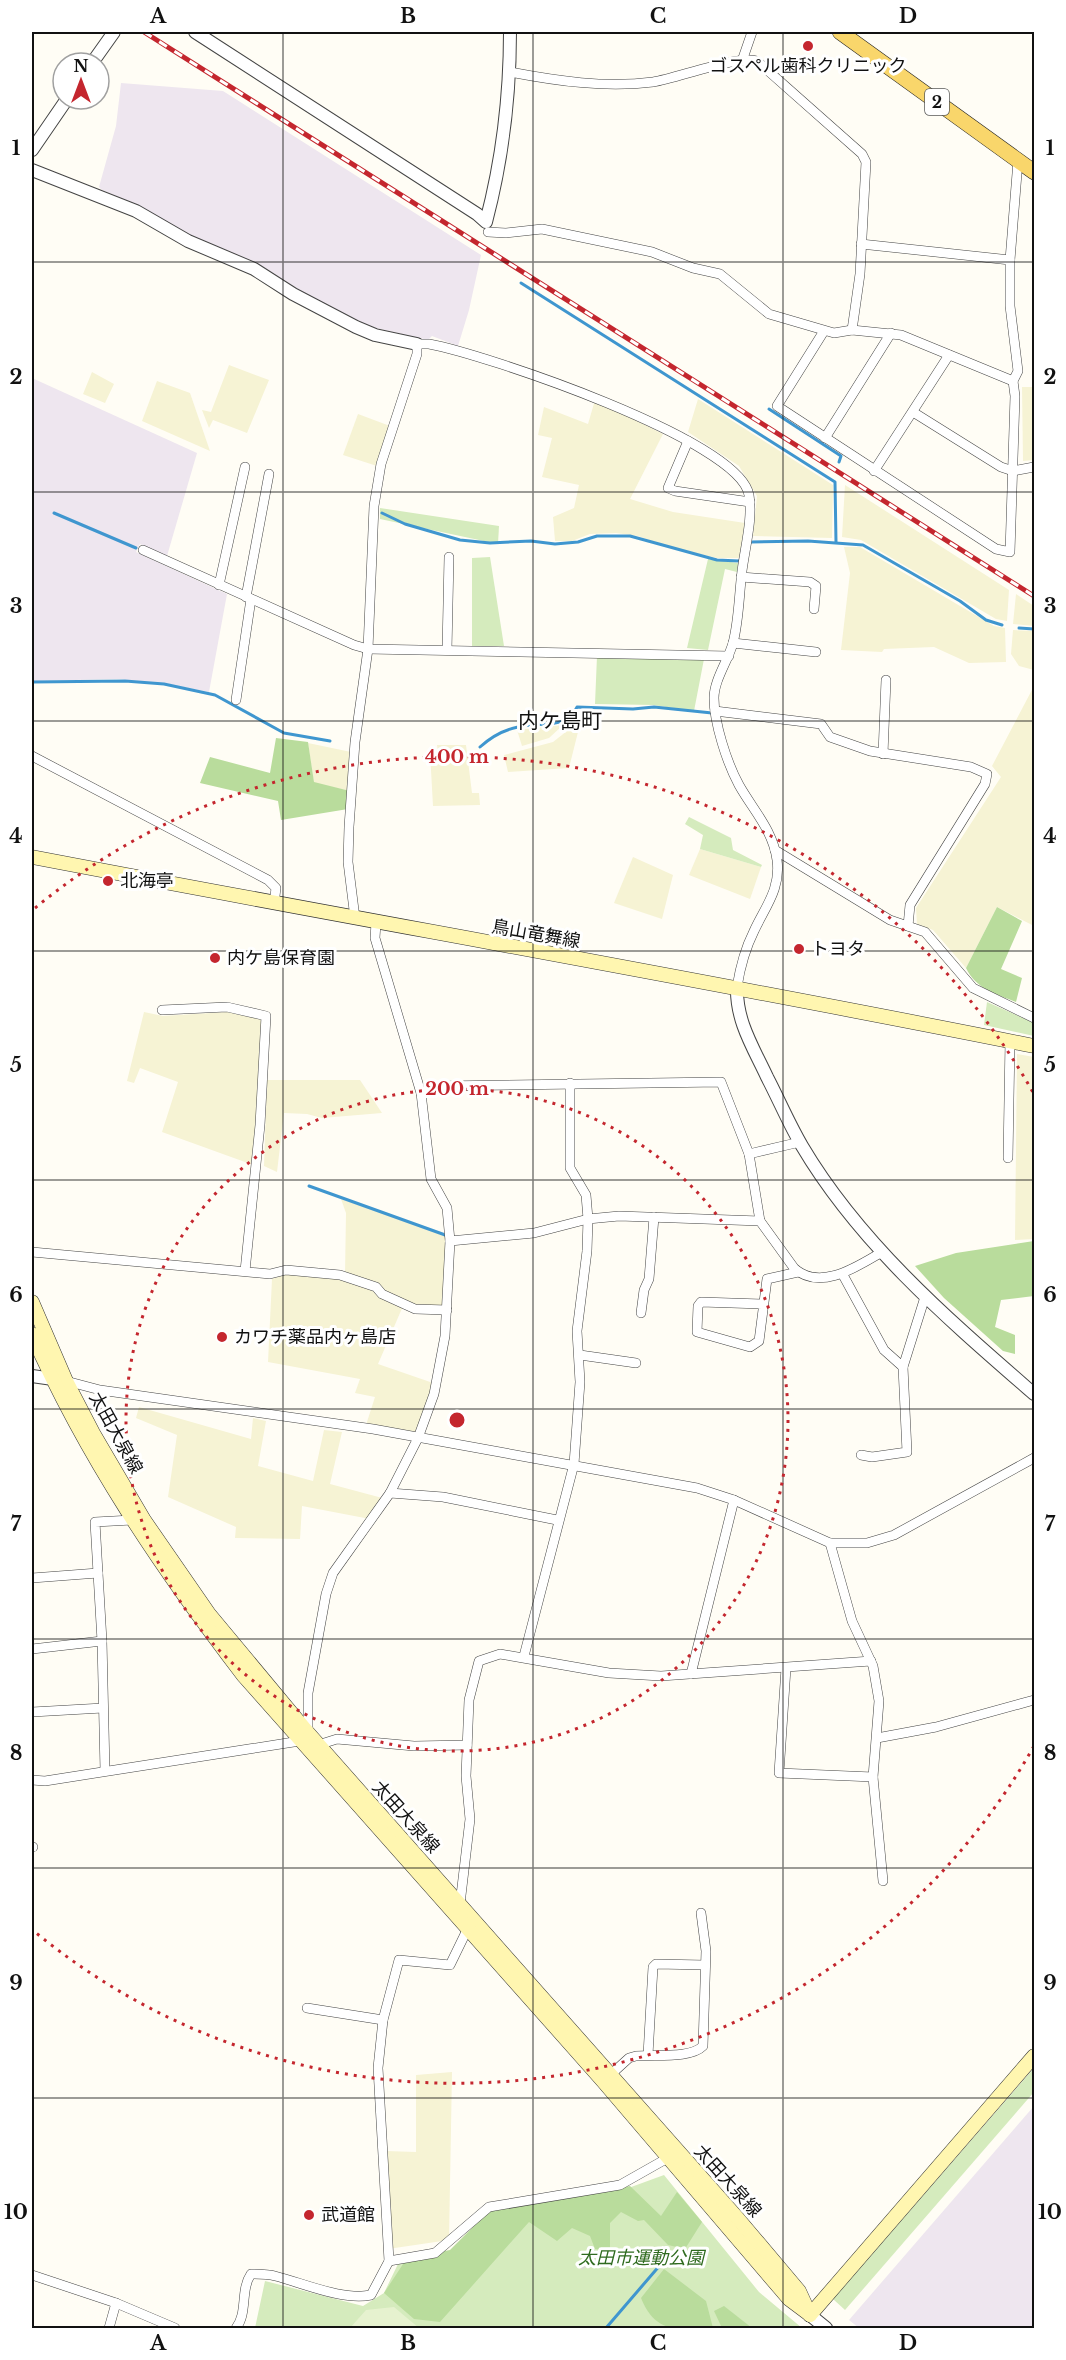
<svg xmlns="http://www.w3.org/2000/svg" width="1066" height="2360" font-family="'Libre Baskerville','Noto Sans JP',serif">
<rect width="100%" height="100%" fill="#fffdf5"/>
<g fill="#eee6ef">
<path d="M 121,83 L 223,91 L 481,255 L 469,310 L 458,346 L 432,336 L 428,340 L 371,327 L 314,299 L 265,268 L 181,231 L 139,206 L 102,190 L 99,187 L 116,126 Z"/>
<path d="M 32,378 L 197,453 L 167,556 L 140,544 L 136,552 L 227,594 L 209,692 L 168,684 L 118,679 L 32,681 Z"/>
<path d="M 1034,2106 L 1034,2328 L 859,2328 L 849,2320 Z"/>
</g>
<g fill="#f6f3d4">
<path d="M 229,365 L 269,380 L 247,433 L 213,420 L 209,428 L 202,410 L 211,412 Z"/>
<path d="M 92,372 L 114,384 L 105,403 L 83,394 Z"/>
<path d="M 157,381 L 190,393 L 210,451 L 142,421 Z"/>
<path d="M 1022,387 L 1034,387 L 1034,460 L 1023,461 Z"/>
<path d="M 698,399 L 833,485 L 832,538 L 753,536 L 757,496 L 739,466 L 688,432 Z"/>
<path d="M 595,400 L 663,434 L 630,499 L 673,512 L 745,523 L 739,558 L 717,558 L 668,547 L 638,536 L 616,533 L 590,534 L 572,541 L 555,541 L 553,517 L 574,508 L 579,485 L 542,477 L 552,438 L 538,435 L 544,407 L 588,424 Z"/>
<path d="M 358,414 L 390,426 L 377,466 L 343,455 Z"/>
<path d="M 845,485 L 1009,590 L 1007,621 L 996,619 L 861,540 L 842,537 Z"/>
<path d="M 844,547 L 860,547 L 994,626 L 1005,628 L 1006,662 L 969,663 L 934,647 L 884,649 L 882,652 L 841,650 L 850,573 Z"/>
<path d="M 1016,594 L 1034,606 L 1034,626 L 1013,624 Z"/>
<path d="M 1013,630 L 1034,631 L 1034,670 L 1019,666 L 1011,654 Z"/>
<path d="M 1034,686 L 1034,926 L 997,907 L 966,968 L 933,930 L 917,924 L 916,908 L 1001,777 L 992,766 Z"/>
<path d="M 581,720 L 569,768 L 508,772 L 504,755 L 553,742 Z"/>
<path d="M 563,725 L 549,738 L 522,746 L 517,730 Z"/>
<path d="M 308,743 L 351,752 L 350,791 L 314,783 Z"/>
<path d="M 437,745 L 466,745 L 472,793 L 479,793 L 480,805 L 433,806 L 430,752 L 438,753 Z"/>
<path d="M 700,849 L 761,867 L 750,899 L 689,875 Z"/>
<path d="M 633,857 L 673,875 L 662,919 L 614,903 Z"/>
<path d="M 144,1012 L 163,1016 L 227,1012 L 264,1020 L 256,1166 L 162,1132 L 178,1082 L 140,1068 L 134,1083 L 127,1081 Z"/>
<path d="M 1017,1054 L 1034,1057 L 1034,1239 L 1015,1240 Z"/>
<path d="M 267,1080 L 360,1080 L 382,1113 L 322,1118 L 307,1114 L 284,1113 L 277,1172 L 264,1166 Z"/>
<path d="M 341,1199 L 448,1236 L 444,1305 L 412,1305 L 345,1274 L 346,1213 Z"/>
<path d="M 288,1274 L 340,1275 L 377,1289 L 403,1306 L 378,1364 L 436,1384 L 418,1438 L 366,1425 L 375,1397 L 355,1393 L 360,1379 L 268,1362 L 272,1279 Z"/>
<path d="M 139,1407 L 251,1439 L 253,1418 L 266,1421 L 258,1466 L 313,1481 L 324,1430 L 342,1432 L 330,1484 L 386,1499 L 370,1519 L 302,1506 L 300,1539 L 235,1538 L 236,1527 L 168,1497 L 177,1435 L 136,1418 Z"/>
<path d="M 452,2072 L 449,2240 L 388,2249 L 386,2151 L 416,2152 L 416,2075 Z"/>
</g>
<g fill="#d5ebbd">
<path d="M 380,508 L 499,526 L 498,544 L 380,519 Z"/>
<path d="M 490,557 L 504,646 L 472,646 L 472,558 Z"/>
<path d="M 708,559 L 738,563 L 737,572 L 725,569 L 708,650 L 687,648 Z"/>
<path d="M 597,656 L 704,659 L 694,711 L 653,705 L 595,704 Z"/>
<path d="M 689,817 L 731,838 L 733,850 L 762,865 L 761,867 L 700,849 L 703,835 L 685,824 Z"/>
<path d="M 987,1002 L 1034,1023 L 1034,1036 L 984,1025 Z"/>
<path d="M 1034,2068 L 1034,2092 L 845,2310 L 833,2299 Z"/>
<path d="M 664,2175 L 759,2292 L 802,2328 L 255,2328 L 265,2281 L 363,2306 L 384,2293 L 398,2264 L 455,2253 L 501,2208 L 623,2190 Z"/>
</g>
<g fill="#b9dc9c">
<path d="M 276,738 L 308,742 L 314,782 L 350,791 L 348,809 L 281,820 L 278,801 L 200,783 L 210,757 L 270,773 Z"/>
<path d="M 997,907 L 1022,921 L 1001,969 L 1022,978 L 1016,1002 C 996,994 976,989 966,968 Z"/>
<path d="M 1034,1241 L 1034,1296 L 1001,1300 L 995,1327 L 1015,1335 L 1015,1354 L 1003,1351 L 944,1298 L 915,1266 L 956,1253 Z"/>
<path d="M 630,2186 L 661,2216 L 677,2192 L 702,2222 L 685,2249 L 668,2245 L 644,2220 L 638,2221 L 621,2212 L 610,2223 L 610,2251 L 595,2249 L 590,2236 L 572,2228 L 557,2241 L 529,2222 L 440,2322 L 414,2319 L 384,2293 L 407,2258 L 450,2250 L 491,2209 Z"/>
<path d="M 664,2269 L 706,2301 L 713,2328 C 679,2329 656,2335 641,2298 Z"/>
<path d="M 724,2306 L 752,2328 L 722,2328 L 714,2311 Z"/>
</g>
<path fill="#e6f2cf" d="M 394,2307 L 419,2328 L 350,2328 L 366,2310 Z"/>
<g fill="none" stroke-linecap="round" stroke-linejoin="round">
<g stroke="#3f96cf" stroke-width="3">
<path d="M 521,283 L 835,482 L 836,542"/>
<path d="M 769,409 L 841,456 L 839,462"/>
<path d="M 54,513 L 136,548"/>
<path d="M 382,513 L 405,524 L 460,540 L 490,543 L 531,541 L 555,544 L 578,542 L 597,536 L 630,536 L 717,560 L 739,561"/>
<path d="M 750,542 L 808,541 L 863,545 L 960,601 L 986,620 L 1002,625"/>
<path d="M 1019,628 L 1034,629"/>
<path d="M 32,682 L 125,681 L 164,684 L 215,695 L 284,733 L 330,741"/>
<path d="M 480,747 C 491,737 503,730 518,727 C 539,721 566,731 577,707 L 633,709 L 654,707 L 712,713"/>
<path d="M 309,1186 L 448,1236"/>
<path d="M 606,2328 L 661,2264"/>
</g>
<path stroke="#dbdad3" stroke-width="7" stroke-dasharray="7 3.5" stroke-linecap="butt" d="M 580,2267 L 593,2258"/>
<defs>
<g id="minor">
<path d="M 742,61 L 752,32"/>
<path d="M 510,72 C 557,81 605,88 653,82 C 678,78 737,55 757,61 L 862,154 L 866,162 L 860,274 L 852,330"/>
<path d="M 488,232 L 506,233 L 542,229 L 652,252 L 693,268 L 720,274 L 769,314 L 834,333 L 852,330 L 901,335 L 1013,381"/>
<path d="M 861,244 L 1010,260"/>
<path d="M 824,331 L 777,406 L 996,549 L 1010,552 L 1015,396 L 1013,381 L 1018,371 L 1010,306 L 1010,260 L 1018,161"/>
<path d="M 913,412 L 1001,467 L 1013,471 L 1034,467"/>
<path d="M 825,438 L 891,333"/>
<path d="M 688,441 L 668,488 L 675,491 L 750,502"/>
<path d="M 874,471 L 949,355"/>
<path d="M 143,550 L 354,645 L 368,649 L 729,656"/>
<path d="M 741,577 L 810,582 L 816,586 L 814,609"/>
<path d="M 219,585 L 245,467"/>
<path d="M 246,597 L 269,474"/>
<path d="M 733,643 L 816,652"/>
<path d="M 447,650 L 449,557"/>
<path d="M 236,700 L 251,599"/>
<path d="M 715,711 L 821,724 L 830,737 L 870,751 L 971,767 L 987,774 L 985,784 L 910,905 L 908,926"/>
<path d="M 883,754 L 886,680"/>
<path d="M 32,756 L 268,880 L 276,888 L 274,904"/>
<path d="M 775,850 L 890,920 L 925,932 L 973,988 L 1034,1018"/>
<path d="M 355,918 L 348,862 L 349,827 L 355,742 L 368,649 L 374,506 L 381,464 L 417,354 L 417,344 L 429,344 C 484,354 740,440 749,495 C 753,519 745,547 742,571 C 739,595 739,620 733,643 C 728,661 714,680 714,698 C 714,723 727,763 739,785 C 753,810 773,830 777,860 C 781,889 765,907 754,931 C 745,949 740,968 737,987"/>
<path d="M 162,1010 L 227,1007 L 266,1016 L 260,1125 L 245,1271"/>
<path d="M 421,1093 L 439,1086 L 721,1082 L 749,1154 L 800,1142"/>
<path d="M 749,1154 L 760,1221"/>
<path d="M 1008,1158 L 1010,1041"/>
<path d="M 450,1241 L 534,1233 L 588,1219 L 619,1216 L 760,1221 L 794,1268 C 820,1292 858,1266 882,1252"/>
<path d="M 32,1252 L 270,1274 L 286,1270 L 340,1275 L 376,1287 L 382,1294 L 415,1309 L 447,1310"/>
<path d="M 843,1275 L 884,1350 L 903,1367 L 925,1297"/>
<path d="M 762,1304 L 701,1302 L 698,1306 L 697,1332 L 750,1347 L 759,1341 L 767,1279 L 798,1272"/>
<path d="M 641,1313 L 644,1290 L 649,1279 L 654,1217"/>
<path d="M 580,1355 L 636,1363"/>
<path d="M 66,1381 L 100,1390 L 373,1429 L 697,1488 L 734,1500 L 830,1543 L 867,1543 L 894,1535 L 1034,1458"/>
<path d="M 861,1455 L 872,1457 L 907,1452 L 903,1367"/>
<path d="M 390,1493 L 443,1497 L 557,1520"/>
<path d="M 830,1543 L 852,1621 L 873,1666 L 879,1701 L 873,1777 L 883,1881"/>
<path d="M 32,1578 L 98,1573"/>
<path d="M 32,1649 L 102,1641"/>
<path d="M 524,1656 L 574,1464 L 580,1382 L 577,1331 L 587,1251 L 588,1219 L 586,1195 L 570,1168 L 570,1083"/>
<path d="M 786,1668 L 779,1773 L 873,1777"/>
<path d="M 691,1674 L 734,1500"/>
<path d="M 32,1712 L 103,1708"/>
<path d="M 308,1733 L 308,1693 L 326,1594 L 333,1573 L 390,1493 L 418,1438 L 434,1394 L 445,1336 L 450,1241 L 447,1208 L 431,1179 L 421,1093 L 375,938 L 376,923"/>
<path d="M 877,1738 L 936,1727 L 1034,1700"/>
<path d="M 318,1745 L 337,1739 L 414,1746 L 467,1745"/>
<path d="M 105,1771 L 102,1641 L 95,1522 L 132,1520"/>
<path d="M 32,1780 L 45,1781 L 300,1741"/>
<path d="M 32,1847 L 33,1847"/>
<path d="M 460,1904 L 470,1819 L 466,1776 L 469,1700 L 479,1661 L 500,1654 L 609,1673 L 661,1676 L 871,1661"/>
<path d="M 307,2008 L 383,2020"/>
<path d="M 648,2055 L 653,1967 L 656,1964 L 705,1965"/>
<path d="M 608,2077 L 629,2058 L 636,2056 C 655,2054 690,2059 703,2046 L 706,1951 L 701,1913"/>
<path d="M 389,2261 L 435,2253 L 489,2207 L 620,2185 L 673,2155"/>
<path d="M 32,2275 L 116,2303 L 175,2328"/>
<path d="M 109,2328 L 116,2303"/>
<path d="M 236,2328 C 248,2313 240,2290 251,2274 C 259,2274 268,2274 275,2276 C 303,2283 343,2301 371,2295 L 389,2261 L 378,2068 L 383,2020 L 399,1960 L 450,1965 L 469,1926"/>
</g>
<g id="tertiary">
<path d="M 195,32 L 477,214 L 486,222 C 502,161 510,95 510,32"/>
<path d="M 92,63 L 114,32"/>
<path d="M 32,150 L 67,99"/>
<path d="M 32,170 L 136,211 L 188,241 L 254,269 L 293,294 L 356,327 L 375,335 L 417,344"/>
<path d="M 737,987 C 736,1021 753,1047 767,1077 C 779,1100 789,1124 802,1146 C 860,1244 949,1320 1034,1394"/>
<path d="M 32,1376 L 60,1380"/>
<path d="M 810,2315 L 826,2328"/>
</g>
<g id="secondary">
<path d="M 32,857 C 366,921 701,979 1034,1046"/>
<path d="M 32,1302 L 66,1381 L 93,1433 L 144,1520 L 209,1614 L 308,1733 L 739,2220 L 799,2291 L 810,2315"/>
<path d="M 32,1334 C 86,1457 162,1569 243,1675 L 603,2081 L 789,2299 L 809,2314"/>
<path d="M 810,2315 L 1034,2056"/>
</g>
<path id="primary" d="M 840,32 L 1034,172"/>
</defs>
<use href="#minor" stroke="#444" stroke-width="10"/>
<use href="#tertiary" stroke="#444" stroke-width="14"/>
<use href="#secondary" stroke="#333" stroke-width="15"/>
<use href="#primary" stroke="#222" stroke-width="16"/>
<use href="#minor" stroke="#fff" stroke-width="9"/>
<use href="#tertiary" stroke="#fff" stroke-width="12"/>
<use href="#secondary" stroke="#fff6b0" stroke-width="14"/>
<use href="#primary" stroke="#f9d66b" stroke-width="15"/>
<defs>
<path id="rail" d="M 144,32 L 1034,596"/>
</defs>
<use href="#rail" stroke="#c4262e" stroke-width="5"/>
<use href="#rail" stroke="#fff" stroke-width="3" stroke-dasharray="9" stroke-linecap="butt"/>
</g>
<path fill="none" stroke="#111" stroke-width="1.5" stroke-opacity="0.55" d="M 283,32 L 283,2328M 533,32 L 533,2328M 783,32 L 783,2328M 32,262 L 1034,262M 32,492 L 1034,492M 32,721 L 1034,721M 32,951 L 1034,951M 32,1180 L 1034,1180M 32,1409 L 1034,1409M 32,1639 L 1034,1639M 32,1868 L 1034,1868M 32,2098 L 1034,2098"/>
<g fill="none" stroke="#c4262e" stroke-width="3" stroke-dasharray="3 6">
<circle cx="457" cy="1420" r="331"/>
<path d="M1034 1746A663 663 0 0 1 35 1932M35 908A663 663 0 0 1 1034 1094"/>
</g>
<g fill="#c4262e" stroke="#fff" stroke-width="2">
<circle cx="808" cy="46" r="6"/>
<circle cx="108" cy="881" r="6"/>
<circle cx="799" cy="949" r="6"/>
<circle cx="215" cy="958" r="6"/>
<circle cx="222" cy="1337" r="6"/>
<circle cx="309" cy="2215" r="6"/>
</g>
<g text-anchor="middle" stroke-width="6" stroke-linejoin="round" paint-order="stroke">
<rect fill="#fff" stroke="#585858" stroke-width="1.5" x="925" y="89" width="24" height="26" rx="4.5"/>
<g font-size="16" font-weight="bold" fill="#111">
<text x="937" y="108">2</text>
</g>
<g font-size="18" fill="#111" stroke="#fff" text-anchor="start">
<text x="808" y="72" text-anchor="middle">ゴスペル歯科クリニック</text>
<text x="120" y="887">北海亭</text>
<text x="811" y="955">トヨタ</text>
<text x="227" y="964">内ケ島保育園</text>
<text x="234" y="1343">カワチ薬品内ヶ島店</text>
<text x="321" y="2221">武道館</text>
</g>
<g font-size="18" fill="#111" stroke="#fff">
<text transform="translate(536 934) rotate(10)" y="6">鳥山竜舞線</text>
<text transform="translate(116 1433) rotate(61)" y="6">太田大泉線</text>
<text transform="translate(406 1817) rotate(48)" y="6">太田大泉線</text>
<text transform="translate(728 2181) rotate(48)" y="6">太田大泉線</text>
</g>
<g font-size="18" font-style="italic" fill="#2f6b1f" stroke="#fff">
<text x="641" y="2264">太田市運動公園</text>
</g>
<g font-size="21" fill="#111" stroke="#fff">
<text x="560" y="728">内ケ島町</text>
</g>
</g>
<circle cx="457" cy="1420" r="9" fill="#c4262e" stroke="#fff" stroke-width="3"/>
<g font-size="18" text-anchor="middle" font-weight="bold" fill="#c4262e" stroke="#fff" stroke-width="6" stroke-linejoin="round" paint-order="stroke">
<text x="457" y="763">400 m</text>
<text x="457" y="1095">200 m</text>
</g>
<rect width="1066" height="2360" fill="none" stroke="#ffffff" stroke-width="66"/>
<g transform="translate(81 81)"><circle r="28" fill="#ffffff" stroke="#a0a0a0" stroke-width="1.5"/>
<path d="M0-4.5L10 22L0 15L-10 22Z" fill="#c4262e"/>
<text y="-9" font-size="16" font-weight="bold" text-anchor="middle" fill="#111111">N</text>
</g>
<rect x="33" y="33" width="1000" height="2294" fill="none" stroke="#111" stroke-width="2"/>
<g font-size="20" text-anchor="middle" font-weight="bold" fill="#111">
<text x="158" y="23">A</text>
<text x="408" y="23">B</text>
<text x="658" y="23">C</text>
<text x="908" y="23">D</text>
<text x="16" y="155">1</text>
<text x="1050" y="155">1</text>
<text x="16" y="384">2</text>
<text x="1050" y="384">2</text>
<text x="16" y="613">3</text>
<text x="1050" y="613">3</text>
<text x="16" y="843">4</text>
<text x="1050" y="843">4</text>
<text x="16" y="1072">5</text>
<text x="1050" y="1072">5</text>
<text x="16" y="1302">6</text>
<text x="1050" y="1302">6</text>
<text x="16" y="1531">7</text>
<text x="1050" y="1531">7</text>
<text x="16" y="1760">8</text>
<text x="1050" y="1760">8</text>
<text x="16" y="1990">9</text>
<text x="1050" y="1990">9</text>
<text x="16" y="2219">10</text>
<text x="1050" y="2219">10</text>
<text x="158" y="2350">A</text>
<text x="408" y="2350">B</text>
<text x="658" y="2350">C</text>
<text x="908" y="2350">D</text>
</g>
</svg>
